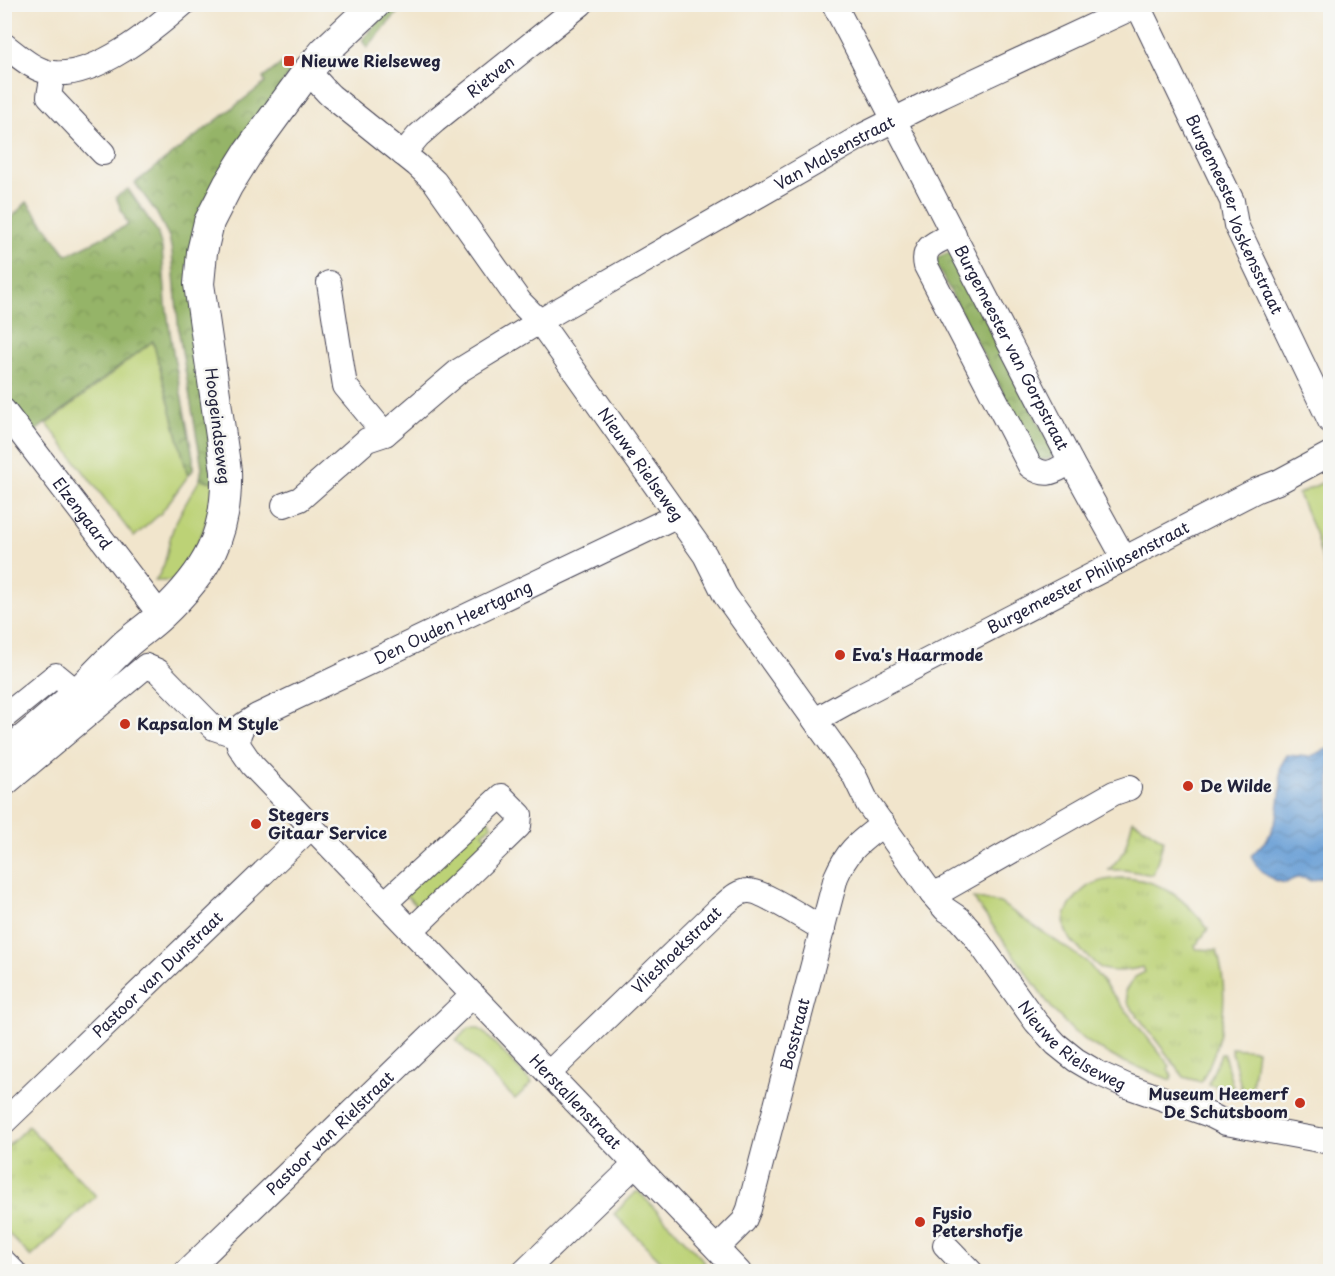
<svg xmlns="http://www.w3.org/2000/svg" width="1335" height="1276" font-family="'Playpen Sans',sans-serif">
<defs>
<pattern id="forest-crowns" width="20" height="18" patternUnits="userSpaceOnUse" patternTransform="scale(1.5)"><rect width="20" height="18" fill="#95b467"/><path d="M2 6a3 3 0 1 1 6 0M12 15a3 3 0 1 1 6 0" fill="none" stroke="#799256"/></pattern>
<pattern id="park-tufts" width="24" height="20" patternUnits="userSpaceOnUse" patternTransform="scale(1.5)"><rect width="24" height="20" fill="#bcd276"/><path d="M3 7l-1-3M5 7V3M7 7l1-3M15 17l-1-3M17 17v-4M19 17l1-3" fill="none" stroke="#a1b467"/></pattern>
<pattern id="water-waves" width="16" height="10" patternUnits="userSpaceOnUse" patternTransform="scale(1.5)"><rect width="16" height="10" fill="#689ed5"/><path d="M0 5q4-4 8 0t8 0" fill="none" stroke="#5580ae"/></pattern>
</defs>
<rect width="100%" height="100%" fill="#f6f6f2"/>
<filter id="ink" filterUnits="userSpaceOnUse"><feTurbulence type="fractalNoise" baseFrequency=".0167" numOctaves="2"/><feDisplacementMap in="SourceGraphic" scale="12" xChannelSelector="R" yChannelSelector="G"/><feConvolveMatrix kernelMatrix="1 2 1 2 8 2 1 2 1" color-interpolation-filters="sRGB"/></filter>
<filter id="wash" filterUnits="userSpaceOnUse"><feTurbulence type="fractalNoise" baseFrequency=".008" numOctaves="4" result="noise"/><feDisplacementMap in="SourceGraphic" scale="24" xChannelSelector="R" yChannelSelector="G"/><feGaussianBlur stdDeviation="1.35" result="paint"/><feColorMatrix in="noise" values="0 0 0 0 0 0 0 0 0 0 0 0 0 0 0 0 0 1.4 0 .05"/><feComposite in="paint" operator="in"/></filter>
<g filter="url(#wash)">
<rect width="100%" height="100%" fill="#f1e5cc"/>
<g fill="#bcd276" stroke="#6f7a58" stroke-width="1.5">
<path d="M 153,341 L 188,476 L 161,513 L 134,537 L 47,424 Z"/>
<path d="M 200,479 L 214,482 C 209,524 199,549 173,581 L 155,581 C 168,565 166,548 173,529 C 180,511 191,495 200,479 Z"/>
<path d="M 1330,479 L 1330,650 L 1326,622 L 1325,571 L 1315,533 L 1298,494 Z"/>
<path d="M 483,814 L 492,825 L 483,833 L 491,842 L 418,907 L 403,892 Z"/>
<path d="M 973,898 L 1000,903 L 1087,962 L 1170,1066 L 1168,1069 L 1172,1076 L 1171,1080 L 1119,1060 L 1091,1044 L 1073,1031 L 1053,1010 Z"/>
<path d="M 469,1028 L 477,1028 L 484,1032 L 532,1083 L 515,1099 L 456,1040 Z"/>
<path d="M 1231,1048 L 1257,1050 L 1251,1096 L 1243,1094 Z"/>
<path d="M 1221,1054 L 1224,1054 L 1234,1091 L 1208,1084 Z"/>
<path d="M 636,1192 L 639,1192 L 705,1262 L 695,1271 L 671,1271 L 614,1214 Z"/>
</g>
<g fill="url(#forest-crowns)" stroke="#5c6b51" stroke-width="1.5">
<path d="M 392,5 L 404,5 L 367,48 L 362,40 Z"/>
<path d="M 285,61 L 293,68 L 205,202 L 214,482 L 200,479 L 202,467 L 179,334 L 172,252 L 169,237 L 156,212 L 135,183 L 265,83 L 263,78 Z"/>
<path d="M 128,189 L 157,231 L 162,248 L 166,304 L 173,352 L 193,457 L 193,470 L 188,476 L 153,341 L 33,433 L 5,398 L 4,212 L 11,218 L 27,202 L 67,255 L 128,225 L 116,197 Z"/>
<path d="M 947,253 L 953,255 L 1054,453 L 1049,459 L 1038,460 L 935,262 L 938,257 Z"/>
</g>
<g fill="url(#park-tufts)" stroke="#6f7a58" stroke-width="1.5">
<path d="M 1133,820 L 1164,840 L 1153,875 L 1125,870 L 1109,870 L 1124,852 Z"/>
<path d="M 1121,878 C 1160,878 1186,899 1208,929 L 1198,943 L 1195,945 L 1196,949 L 1217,950 C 1230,995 1224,1042 1201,1082 L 1184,1077 L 1127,1002 L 1125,991 L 1135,977 L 1145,972 L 1143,967 C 1131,970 1115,973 1103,969 C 1096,966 1091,959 1085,954 C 1068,940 1056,925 1071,904 C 1085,884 1096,880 1121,878 Z"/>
<path d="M 28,1126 L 96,1196 L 31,1257 L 4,1229 L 5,1149 Z"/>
</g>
<path fill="url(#water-waves)" stroke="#456088" stroke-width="1.5" d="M 1330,748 L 1330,869 L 1328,871 L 1330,875 L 1311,881 C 1301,876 1296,877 1286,883 C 1269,880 1258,871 1251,856 L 1268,838 L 1277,817 L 1281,788 L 1280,767 L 1287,755 L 1309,757 Z"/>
</g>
<g filter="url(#ink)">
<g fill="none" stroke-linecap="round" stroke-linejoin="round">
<defs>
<g id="minor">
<path id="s1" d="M 834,4 L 1071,462 L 1124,558"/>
<path id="s2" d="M 1138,6 L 1232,201 L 1236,225 L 1330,421"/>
<path d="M 4,45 C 19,56 33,70 52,73 C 96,78 152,31 183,4"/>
<path id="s3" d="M 307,72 C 317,79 322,88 331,96 L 417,165 L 435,182 L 520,302 L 539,321 L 705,555 L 725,595 L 854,775 L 868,804 L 932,894 L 945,909 L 960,919 L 973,934 L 1036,1022 L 1056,1044 L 1076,1060 L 1098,1073 L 1127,1086 L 1210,1115 L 1226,1123 L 1330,1142"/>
<path d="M 53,73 L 49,96 L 103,153"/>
<path id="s4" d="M 403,154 L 418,136 L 435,121 L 581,4"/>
<path d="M 954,234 C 938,242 921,245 926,266 L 1030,466 C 1048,479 1054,471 1071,462"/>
<path d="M 329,283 L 345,386 L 385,434"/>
<path id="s5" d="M 4,411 L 161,616"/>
<path id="s6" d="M 284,505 L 300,499 L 367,440 L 385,434 L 460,370 L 552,314 L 862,136 L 942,96 L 1140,4"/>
<path d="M 4,717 L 56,675 L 78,693"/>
<path id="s7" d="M 815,720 L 853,699 L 1257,490 L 1278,482 L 1330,454"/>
<path id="s8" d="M 238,736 L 239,746 L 252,765 L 739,1272"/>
<path id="s9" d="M 238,736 L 243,725 L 257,716 L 676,516"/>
<path d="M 4,785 L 146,666 L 158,671 L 214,728 L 238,736"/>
<path d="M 932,894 L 945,889 L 1114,793 L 1129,788"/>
<path d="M 385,903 L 501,796 L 520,815 L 519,826 L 411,931"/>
<path id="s10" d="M 549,1073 L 720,908 C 728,902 737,891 748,891 C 762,890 808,921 823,929"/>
<path id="s11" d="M 4,1122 L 311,827"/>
<path d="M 945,1245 L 971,1272"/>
<path id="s12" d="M 717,1248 L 744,1221 L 749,1209 L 836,877 C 848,849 860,842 883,824"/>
<path d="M 4,1262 L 14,1272"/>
<path id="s13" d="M 186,1272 L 473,995"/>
<path d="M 524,1272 L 636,1164"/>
</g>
<path id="tertiary" d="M 4,756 C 29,735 54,715 77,693 C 94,677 109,660 126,644 C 137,634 150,626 161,615 C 207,572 228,535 226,471 L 199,284 L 202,252 L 209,222 L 228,185 L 248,153 L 307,72 L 324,52 L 375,4"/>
</defs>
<use href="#minor" stroke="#413f51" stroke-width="26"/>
<use href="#tertiary" stroke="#413f51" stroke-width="32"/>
<use href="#minor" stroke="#fff" stroke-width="24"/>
<use href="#tertiary" stroke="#fff" stroke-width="30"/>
</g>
</g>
<g fill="#c8321e" stroke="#f6f6f2" stroke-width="2">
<rect x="283" y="55" width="12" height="12" rx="3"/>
<circle cx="840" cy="655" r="6"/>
<circle cx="125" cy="724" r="6"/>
<circle cx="1188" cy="786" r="6"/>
<circle cx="256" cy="824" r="6"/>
<circle cx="1300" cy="1103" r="6"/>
<circle cx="920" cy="1222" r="6"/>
</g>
<g text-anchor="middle" stroke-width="5" stroke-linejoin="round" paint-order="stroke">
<g font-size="16" font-weight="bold" fill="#22223b" stroke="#f6f6f2" text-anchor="start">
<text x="301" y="67">Nieuwe Rielseweg</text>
<text x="852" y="661">Eva's Haarmode</text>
<text x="137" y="730">Kapsalon M Style</text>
<text x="1200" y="792">De Wilde</text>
<text x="268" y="821">Stegers<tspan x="268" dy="18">Gitaar Service</tspan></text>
<text x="1288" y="1100" text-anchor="end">Museum Heemerf<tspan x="1288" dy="18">De Schutsboom</tspan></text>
<text x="932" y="1219">Fysio<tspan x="932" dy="18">Petershofje</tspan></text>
</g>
<g font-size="16" fill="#22223b" stroke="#f6f6f2">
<text dy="6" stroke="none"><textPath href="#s4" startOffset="117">Rietven</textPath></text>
<text dy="6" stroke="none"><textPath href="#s6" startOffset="657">Van Malsenstraat</textPath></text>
<text dy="6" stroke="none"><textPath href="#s2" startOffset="230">Burgemeester Voskensstraat</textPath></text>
<text dy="6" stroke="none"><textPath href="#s1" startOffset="387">Burgemeester van Gorpstraat</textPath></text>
<text transform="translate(218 426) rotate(83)" y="6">Hoogeindseweg</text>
<text dy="6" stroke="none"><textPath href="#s3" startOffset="519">Nieuwe Rielseweg</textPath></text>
<text dy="6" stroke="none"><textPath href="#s5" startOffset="129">Elzengaard</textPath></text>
<text dy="6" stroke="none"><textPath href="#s7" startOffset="308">Burgemeester Philipsenstraat</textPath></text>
<text dy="6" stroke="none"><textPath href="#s9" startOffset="246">Den Ouden Heertgang</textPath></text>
<text dy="6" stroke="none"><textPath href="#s10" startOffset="177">Vlieshoekstraat</textPath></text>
<text dy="6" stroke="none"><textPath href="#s11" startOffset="213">Pastoor van Dunstraat</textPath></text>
<text dy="6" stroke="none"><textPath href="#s12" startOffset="232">Bosstraat</textPath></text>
<text dy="6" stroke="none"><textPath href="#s3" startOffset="1248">Nieuwe Rielseweg</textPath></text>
<text dy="6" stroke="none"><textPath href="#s8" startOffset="500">Herstallenstraat</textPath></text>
<text dy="6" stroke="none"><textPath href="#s13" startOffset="200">Pastoor van Rielstraat</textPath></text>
</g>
</g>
<rect width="1335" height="1276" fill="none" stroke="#f6f6f2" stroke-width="24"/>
</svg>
